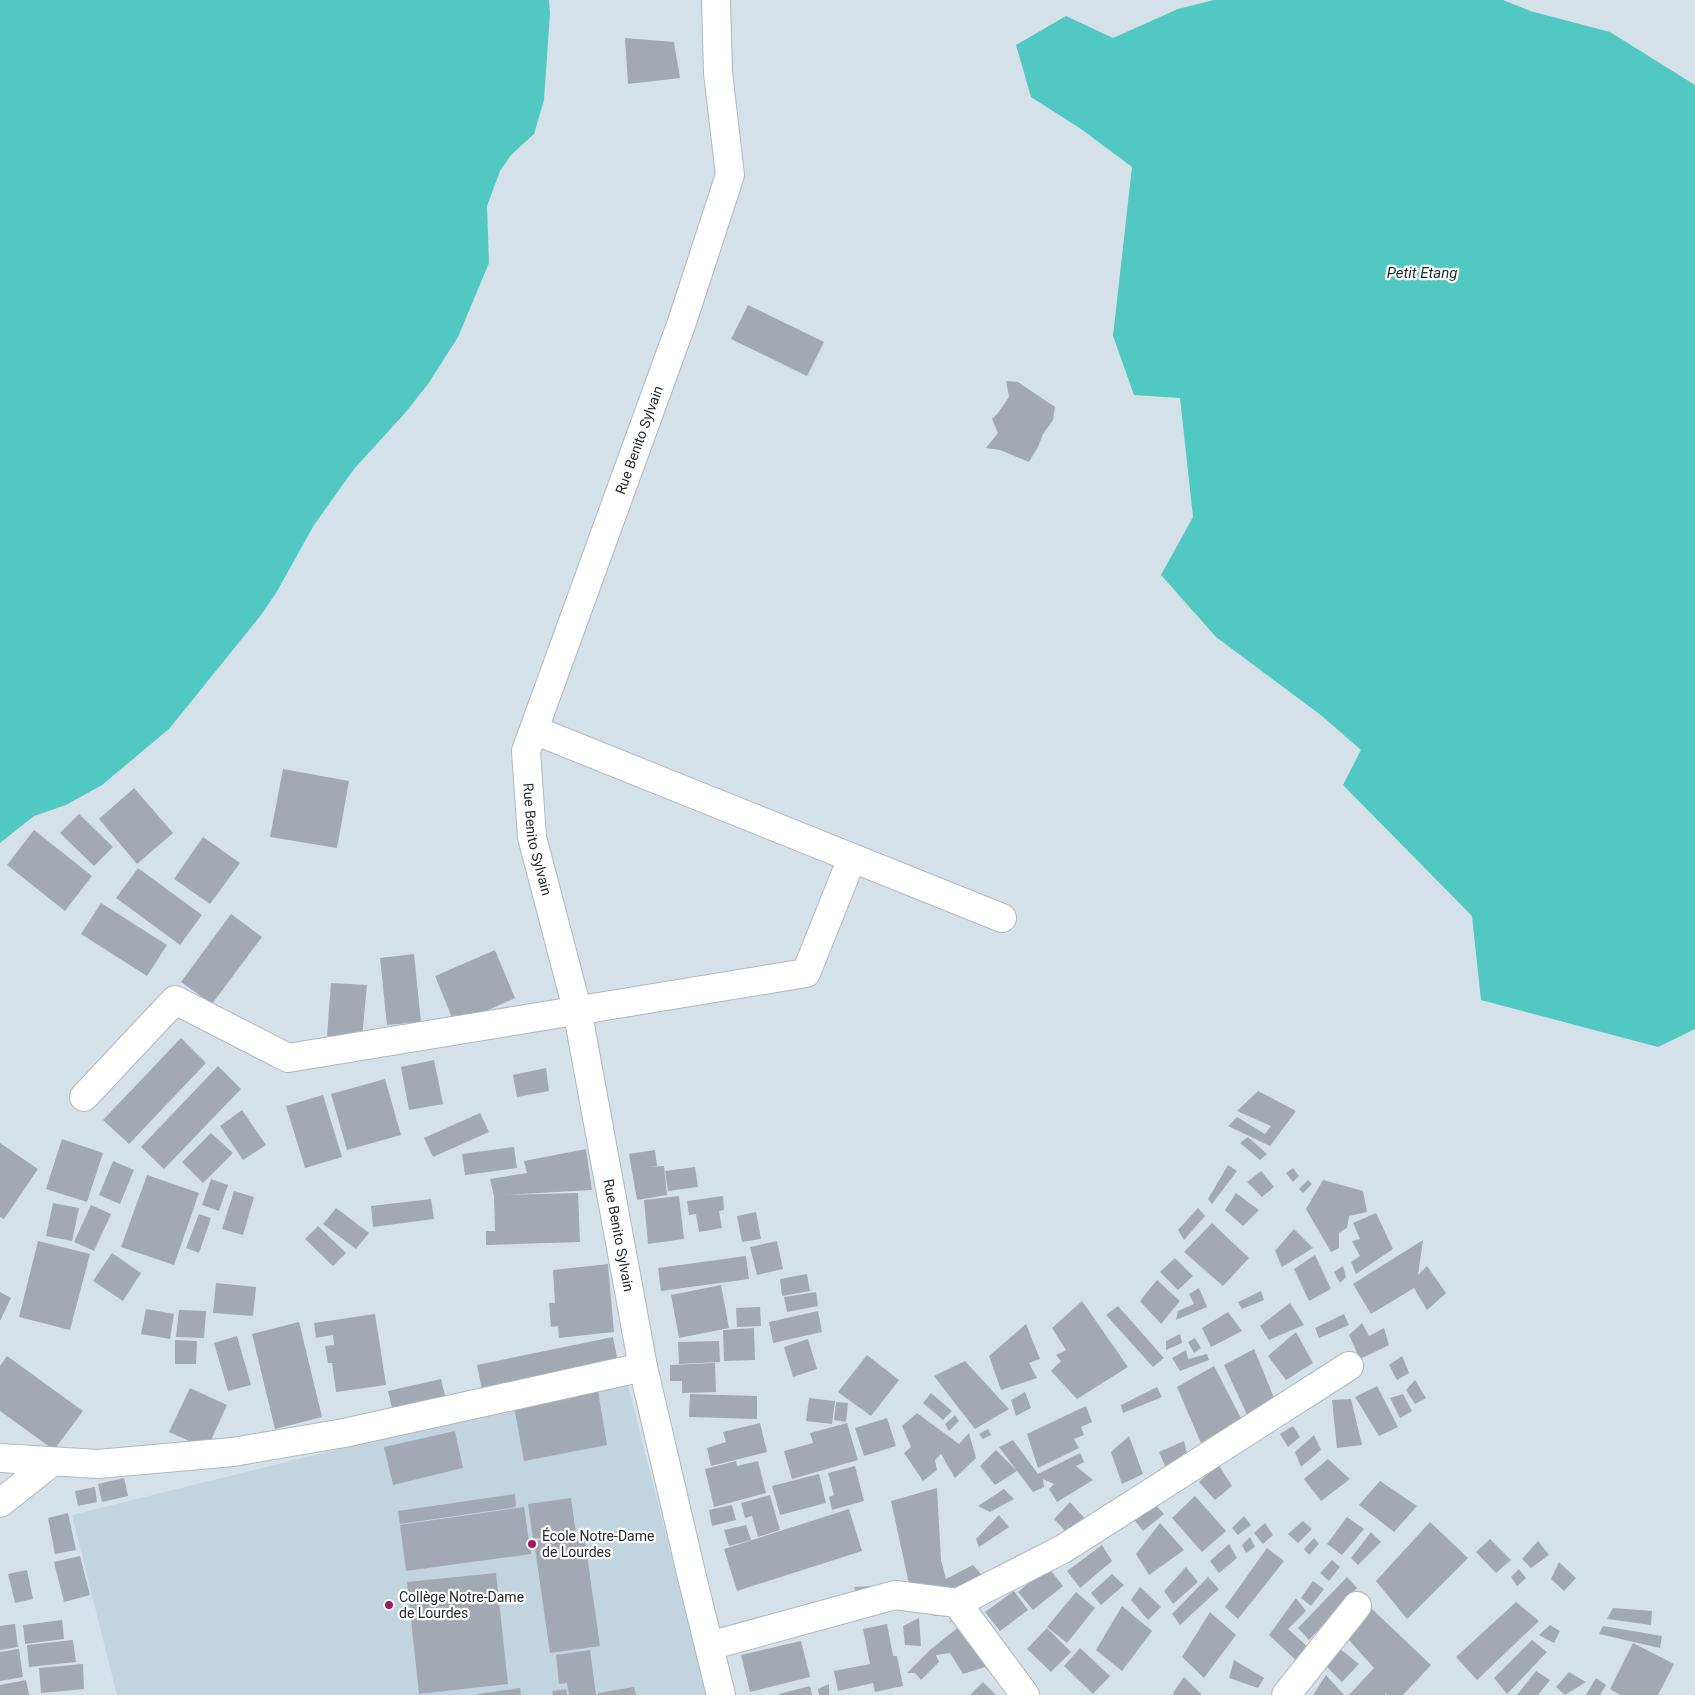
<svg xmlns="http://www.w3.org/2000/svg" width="1695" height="1695" font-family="Roboto,sans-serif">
	<rect width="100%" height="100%" fill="#d5e1e8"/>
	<path fill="#c2d4e0" d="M626 1378 707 1695H117L72 1515Z"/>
	<path fill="#51c8c1" d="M0 0H549L550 13 544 100 534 134 511 155 500 171 487 206 489 263 458 337 428 384 405 413 354 469 314 525 276 593 261 615 169 729 102 785 66 805 34 816 0 843Z
		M1214 0H1503L1530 11 1610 32 1695 85V1029L1658 1047 1481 1000 1472 916 1343 785 1361 750 1322 716 1216 637 1161 575 1193 517 1180 398 1134 395 1113 336 1132 167 1081 129 1031 97 1016 45 1066 16 1113 38 1178 9Z"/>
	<path fill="#a3a9b3" d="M625 38 674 42 680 78 628 84Z
		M748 305 824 342 807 376 731 339Z
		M1006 381 1018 382 1055 407 1053 420 1043 434 1038 447 1029 462 1000 450 986 448 998 433 992 419 998 413 1009 397Z
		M283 769 349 781 337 848 270 837Z
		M134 788 173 833 137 864 99 819Z
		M79 814 113 847 94 866 60 833Z
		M34 830 92 876 65 911 7 865Z
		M203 837 240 863 210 904 174 879Z
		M138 868 202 915 180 945 116 898Z
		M101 903 167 945 147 976 81 934Z
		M231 914 262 937 212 1004 181 982Z
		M495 950 515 998 455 1025 435 976Z
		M414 954 421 1022 387 1025 380 958Z
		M331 983 367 985 362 1038 327 1036Z
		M181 1038 206 1063 129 1144 103 1120Z
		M434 1060 443 1104 409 1110 401 1067Z
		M218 1066 241 1089 164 1169 141 1147Z
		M546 1068 549 1091 517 1097 513 1075Z
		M385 1079 401 1135 347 1150 331 1094Z
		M1258 1091 1296 1111 1270 1146 1228 1126 1237 1117 1265 1134 1271 1126 1237 1111Z
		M323 1095 342 1157 305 1168 286 1106Z
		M242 1110 266 1145 243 1160 220 1126Z
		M480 1113 489 1132 433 1157 424 1138Z
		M211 1133 233 1153 203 1183 182 1162Z
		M1248 1137 1267 1154 1260 1160 1240 1143Z
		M62 1139 103 1153 87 1202 46 1189Z
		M0 1143 38 1169 4 1219 0 1217Z
		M514 1147 517 1168 465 1175 462 1154Z
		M586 1149 592 1190 502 1195 578 1193 580 1242 486 1245V1231H495L494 1196 490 1179 527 1173 524 1161Z
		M655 1150 657 1166 648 1167 664 1166 667 1195 637 1200 629 1154Z
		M113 1161 134 1170 120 1204 99 1195Z
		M1228 1165 1237 1171 1212 1204 1208 1199Z
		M695 1167 698 1187 668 1191 665 1171Z
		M1293 1168 1299 1176 1293 1182 1286 1173Z
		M1261 1171 1274 1187 1262 1197 1247 1182Z
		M147 1175 199 1193 174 1265 121 1247Z
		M211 1179 228 1185 219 1211 202 1205Z
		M1308 1180 1312 1184 1303 1193 1299 1189Z
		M1323 1180 1363 1191 1367 1212 1349 1216 1347 1228 1339 1233V1248L1331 1252 1306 1209Z
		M234 1191 254 1197 243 1235 222 1229Z
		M1236 1193 1259 1210 1243 1226 1225 1210Z
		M679 1196 684 1239 648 1244 644 1200Z
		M723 1196 724 1210 719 1211 722 1228 699 1232 696 1214 689 1215 687 1201Z
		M431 1199 434 1219 373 1227 371 1206Z
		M53 1203 79 1208 72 1241 46 1236Z
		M91 1205 111 1214 94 1251 74 1242Z
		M336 1208 369 1233 356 1249 323 1224Z
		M1198 1208 1205 1216 1184 1240 1178 1230Z
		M756 1212 761 1239 742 1242 737 1216Z
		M1376 1213 1393 1249 1356 1274 1351 1262 1360 1256 1352 1241 1360 1239 1353 1223Z
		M199 1214 211 1218 199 1253 186 1248Z
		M1212 1223 1249 1258 1223 1286 1184 1252Z
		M318 1226 346 1253 333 1266 305 1239Z
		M1294 1229 1313 1248 1282 1267 1275 1251Z
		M1423 1240 1418 1275 1427 1266 1446 1293 1427 1310 1414 1288 1371 1314 1353 1284Z
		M38 1241 90 1254 70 1330 19 1317Z
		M777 1241 783 1269 757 1275 750 1247Z
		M112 1253 141 1273 123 1301 93 1281Z
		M1315 1255 1331 1289 1309 1301 1294 1269Z
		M746 1256 749 1279 661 1291 658 1268Z
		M1175 1258 1193 1276 1178 1290 1160 1272Z
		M608 1264 614 1332 559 1338 558 1326 551 1327 549 1303H555L553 1270Z
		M1343 1266 1346 1277 1340 1283 1334 1272Z
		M807 1274 810 1291 782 1296 780 1279Z
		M1157 1280 1180 1301 1161 1324 1140 1301Z
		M216 1283 256 1287 253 1316 213 1313Z
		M721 1285 729 1328 679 1338 671 1295Z
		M1199 1288 1207 1307 1176 1320 1178 1311 1194 1304 1189 1294Z
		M1261 1291 1264 1300 1242 1309 1238 1302Z
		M0 1292 11 1298 0 1321Z
		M816 1292 818 1306 787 1312 784 1297Z
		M1082 1301 1128 1367 1077 1399 1051 1371 1061 1361 1056 1355 1066 1350 1052 1328Z
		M1290 1303 1304 1325 1269 1340 1260 1326Z
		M1118 1306 1164 1358 1153 1367 1106 1315Z
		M760 1307 761 1326 737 1327 736 1308Z
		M146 1309 174 1314 170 1339 141 1334Z
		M179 1310 206 1311 204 1338 176 1337Z
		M818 1311 822 1332 773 1343 769 1322Z
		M1228 1312 1242 1331 1211 1347 1202 1328Z
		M375 1314 386 1385 336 1392 332 1363H328L325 1346 334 1345 333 1335 316 1338 314 1323Z
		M1344 1314 1349 1325 1319 1338 1315 1328Z
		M299 1322 322 1417 275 1429 252 1334Z
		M1362 1323 1369 1336 1384 1328 1389 1345 1360 1359 1349 1335Z
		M1026 1324 1040 1359 1029 1363 1037 1378 1001 1390 989 1356Z
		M754 1328 755 1360 724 1361 723 1330Z
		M1296 1332 1313 1363 1286 1380 1268 1356Z
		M1180 1334 1182 1343 1166 1350V1341Z
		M237 1336 251 1385 228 1391 214 1343Z
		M613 1337 618 1362 482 1390 477 1365Z
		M1195 1338 1201 1348 1194 1353 1188 1342Z
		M808 1339 817 1369 793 1377 784 1347Z
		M175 1340 197 1341 196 1364H175Z
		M719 1341 720 1362 679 1364 678 1342Z
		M1254 1349 1277 1405 1249 1419 1224 1365Z
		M1186 1350 1188 1359 1207 1354 1209 1360 1180 1371 1172 1358Z
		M867 1355 899 1380 871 1416 838 1392Z
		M7 1356 83 1411 54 1450 0 1411V1366Z
		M1402 1356 1409 1373 1397 1380 1389 1365Z
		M965 1361 1009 1409 975 1429 934 1376Z
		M715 1363 716 1392 682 1393V1381H670V1365Z
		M1214 1366 1243 1422 1201 1443 1177 1387Z
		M441 1379 446 1400 393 1412 388 1391Z
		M1415 1380 1426 1398 1415 1404 1406 1390Z
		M1377 1386 1398 1427 1379 1436 1355 1397Z
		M1157 1387 1162 1397 1123 1413 1121 1405Z
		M190 1388 227 1405 207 1449 169 1432Z
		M598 1391 607 1445 524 1461 514 1407Z
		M1025 1392 1031 1408 1016 1416 1011 1400Z
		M931 1393 952 1411 943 1420 923 1403Z
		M690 1394 757 1396V1419L689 1417Z
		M1403 1394 1412 1411 1400 1418 1390 1398Z
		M809 1398 835 1401 832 1424 806 1421Z
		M1351 1399 1362 1445 1337 1448 1332 1400Z
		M836 1402 848 1403 846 1422 834 1420Z
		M1086 1406 1092 1422 1081 1427 1084 1435 1074 1439 1079 1448 1038 1468 1027 1434Z
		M917 1413 959 1444 969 1433 976 1458 955 1478 941 1454 935 1460 937 1470 923 1481 904 1453 911 1447 902 1426Z
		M955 1415 959 1421 949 1431 945 1424Z
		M887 1418 896 1446 864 1456 855 1428Z
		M760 1423 767 1452 711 1466 707 1448 726 1442 723 1432Z
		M847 1423 858 1460 792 1479 784 1451 813 1443 810 1433Z
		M1293 1426 1300 1437 1288 1447 1280 1434Z
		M988 1429 991 1435 983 1439 979 1434Z
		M455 1431 463 1468 393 1485 384 1447Z
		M1314 1435 1321 1450 1301 1467 1295 1452Z
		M1129 1436 1143 1474 1122 1484 1111 1452Z
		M1013 1440 1038 1474 1080 1453 1084 1462 1076 1466 1093 1480 1057 1502 1049 1489 1054 1484 1043 1479 1044 1487 1033 1492 999 1447Z
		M1184 1441 1188 1457 1166 1468 1159 1452Z
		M996 1450 1017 1471 995 1485 980 1466Z
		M1328 1459 1350 1479 1321 1501 1304 1479Z
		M736 1461 737 1466 758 1461 766 1493 714 1507 705 1469Z
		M1218 1464 1232 1486 1215 1500 1199 1482Z
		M855 1466 864 1501 832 1510 829 1497 834 1495 828 1473Z
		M819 1474 826 1503 780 1515 772 1486Z
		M124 1478 128 1496 102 1502 98 1484Z
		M1380 1481 1417 1506 1394 1532 1359 1505Z
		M95 1487 97 1502 78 1506 75 1491Z
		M937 1488 941 1560 946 1579 973 1565 990 1584 988 1574 1018 1555 1023 1572 969 1605 1013 1695 985 1667 963 1674 950 1653 936 1655 939 1662 921 1680 915 1673H907L931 1649 960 1626 957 1619 949 1623 951 1620 947 1615 935 1616 917 1606 861 1609 854 1587 909 1584 891 1501Z
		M1004 1489 1014 1499 990 1512 978 1506Z
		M515 1494 516 1507 400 1524 398 1511Z
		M770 1495 780 1530 758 1537 752 1516 745 1518 741 1503Z
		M1195 1496 1226 1531 1202 1552 1172 1518Z
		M571 1498 576 1534 533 1539 528 1504Z
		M1151 1500 1164 1514 1143 1531 1133 1518Z
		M1070 1502 1089 1523 1070 1536 1054 1519Z
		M732 1505 736 1520 712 1526 709 1510Z
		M524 1507 531 1554 406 1571 400 1525Z
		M849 1509 862 1551 737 1591 724 1549Z
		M68 1513 76 1550 55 1554 48 1518Z
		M999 1515 1009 1527 979 1547 976 1539Z
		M1244 1516 1251 1525 1238 1535 1232 1528Z
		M1347 1517 1364 1529 1342 1555 1327 1544Z
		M1303 1521 1312 1529 1298 1543 1288 1534Z
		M1430 1522 1468 1558 1407 1619 1376 1581Z
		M1160 1523 1184 1550 1149 1575 1136 1554Z
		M1265 1523 1273 1535 1263 1544 1254 1533Z
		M746 1525 751 1540 729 1546 724 1530Z
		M1371 1532 1381 1542 1358 1565 1351 1558Z
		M584 1534 600 1646 550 1653 534 1541Z
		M1250 1537 1255 1547 1246 1553 1242 1545Z
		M1314 1538 1319 1544 1309 1555 1304 1549Z
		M1490 1539 1511 1560 1496 1573 1476 1552Z
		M1538 1541 1549 1555 1531 1568 1522 1559Z
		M1229 1544 1237 1558 1219 1573 1210 1561Z
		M1102 1545 1112 1561 1080 1588 1067 1571Z
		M1267 1548 1284 1561 1238 1619 1225 1607Z
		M80 1556 90 1595 64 1602 54 1562Z
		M1332 1560 1340 1567 1329 1581 1320 1573Z
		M1559 1562 1576 1578 1564 1591 1551 1579Z
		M1048 1567 1063 1586 1033 1610 1018 1592Z
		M1186 1567 1198 1582 1173 1604 1164 1591Z
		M1519 1569 1526 1578 1517 1586 1511 1577Z
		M27 1570 33 1599 15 1603 8 1574Z
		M496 1573 508 1684 419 1694 407 1582Z
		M1112 1574 1124 1585 1101 1605 1091 1593Z
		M1208 1577 1219 1589 1180 1625 1172 1614Z
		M1347 1577 1357 1588 1309 1640 1298 1628Z
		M1313 1581 1324 1589 1311 1606 1301 1598Z
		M1140 1587 1161 1607 1148 1620 1131 1600Z
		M1014 1591 1028 1610 1000 1631 985 1612Z
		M1076 1592 1095 1608 1067 1643 1047 1627Z
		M1296 1598 1306 1611 1288 1629 1310 1649 1298 1662 1269 1635Z
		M1516 1602 1539 1621 1477 1680 1456 1657Z
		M1122 1606 1152 1631 1122 1671 1096 1650Z
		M1613 1608 1652 1611 1651 1625 1607 1619Z
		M1372 1609 1431 1665 1403 1695H1387L1386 1693 1385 1695H1349L1374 1668 1349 1640Z
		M1210 1612 1236 1635 1204 1678 1182 1657Z
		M919 1618 921 1646 905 1645 903 1626Z
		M62 1620 64 1639 25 1644 23 1625Z
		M15 1624 18 1647 0 1650V1626Z
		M887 1624 893 1656H897L903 1686 875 1692 873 1683 838 1691 834 1671 870 1664 863 1629Z
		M1550 1625 1560 1631 1554 1643 1539 1635Z
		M1603 1626 1662 1636 1660 1648 1599 1634Z
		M1047 1628 1071 1652 1051 1672 1027 1649Z
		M73 1640 76 1662 29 1667 27 1645Z
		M1532 1640 1547 1652 1507 1694 1494 1678Z
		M801 1641 810 1677 750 1692 741 1655Z
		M1633 1643 1674 1664 1658 1695H1620L1610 1689Z
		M1080 1648 1110 1676 1093 1694 1064 1666Z
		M1339 1648 1359 1664 1342 1682 1327 1667Z
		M19 1649 23 1677 0 1681V1652Z
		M590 1650 596 1695H569L567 1683 559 1684 556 1655Z
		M1234 1660 1264 1678 1258 1688 1229 1678Z
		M83 1664 84 1689 41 1693 39 1668Z
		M1536 1671 1550 1680 1538 1695H1517Z
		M1569 1672 1586 1682 1565 1695 1556 1687Z
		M1326 1675 1344 1695H1313Z
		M1184 1677 1202 1695H1174L1173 1693Z
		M1596 1678 1606 1685 1600 1695H1586Z
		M26 1680 29 1695H0V1685Z
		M983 1682 996 1695H970Z
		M829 1684V1695H819L818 1689Z
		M810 1686 812 1695H779V1694Z
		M634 1687 636 1695H598V1693Z
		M520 1688 521 1695H478L477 1694Z
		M566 1689 567 1695H553L552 1691Z"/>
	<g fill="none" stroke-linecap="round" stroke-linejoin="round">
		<g stroke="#adb8bf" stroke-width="30">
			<path id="minor" d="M534 730 1002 918
				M84 1097 175 1000 288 1058 806 973 852 858
				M0 1458 98 1464 233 1452 344 1433 643 1367
				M0 1503 52 1462
				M957 1603 1063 1549 1349 1366
				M709 1646 895 1595 957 1603 1025 1695
				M1286 1695 1357 1606"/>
		</g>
		<g stroke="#adb8bf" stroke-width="30">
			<g id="secondary">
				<path id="s1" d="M716 0 718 73 730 175 682 322 526 751 532 837 577 1009 643 1367 692 1577 721 1695"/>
			</g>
		</g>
		<use href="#minor" stroke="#fff" stroke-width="28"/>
		<use href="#secondary" stroke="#fff" stroke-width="28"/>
	</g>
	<g fill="#9e1867" stroke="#fff" stroke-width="2">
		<circle cx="532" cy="1544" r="5"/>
		<circle cx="389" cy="1605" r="5"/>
	</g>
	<g text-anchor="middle" stroke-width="4.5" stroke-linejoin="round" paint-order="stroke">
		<g font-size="14" fill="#25292c" stroke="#fff">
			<text transform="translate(639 440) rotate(-70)" y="5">Rue Benito Sylvain</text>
			<text dy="5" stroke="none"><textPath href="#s1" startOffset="876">Rue Benito Sylvain</textPath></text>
			<text dy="5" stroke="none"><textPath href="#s1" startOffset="1281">Rue Benito Sylvain</textPath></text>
		</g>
		<g font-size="14" fill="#25292c" stroke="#fff" text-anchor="start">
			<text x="542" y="1541">École Notre-Dame<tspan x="542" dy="16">de Lourdes</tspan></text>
			<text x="399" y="1602">Collège Notre-Dame<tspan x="399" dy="16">de Lourdes</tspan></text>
		</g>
		<g font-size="15" font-style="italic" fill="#192e2c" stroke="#fff">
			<text x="1422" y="278">Petit Etang</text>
		</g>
	</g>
</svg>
